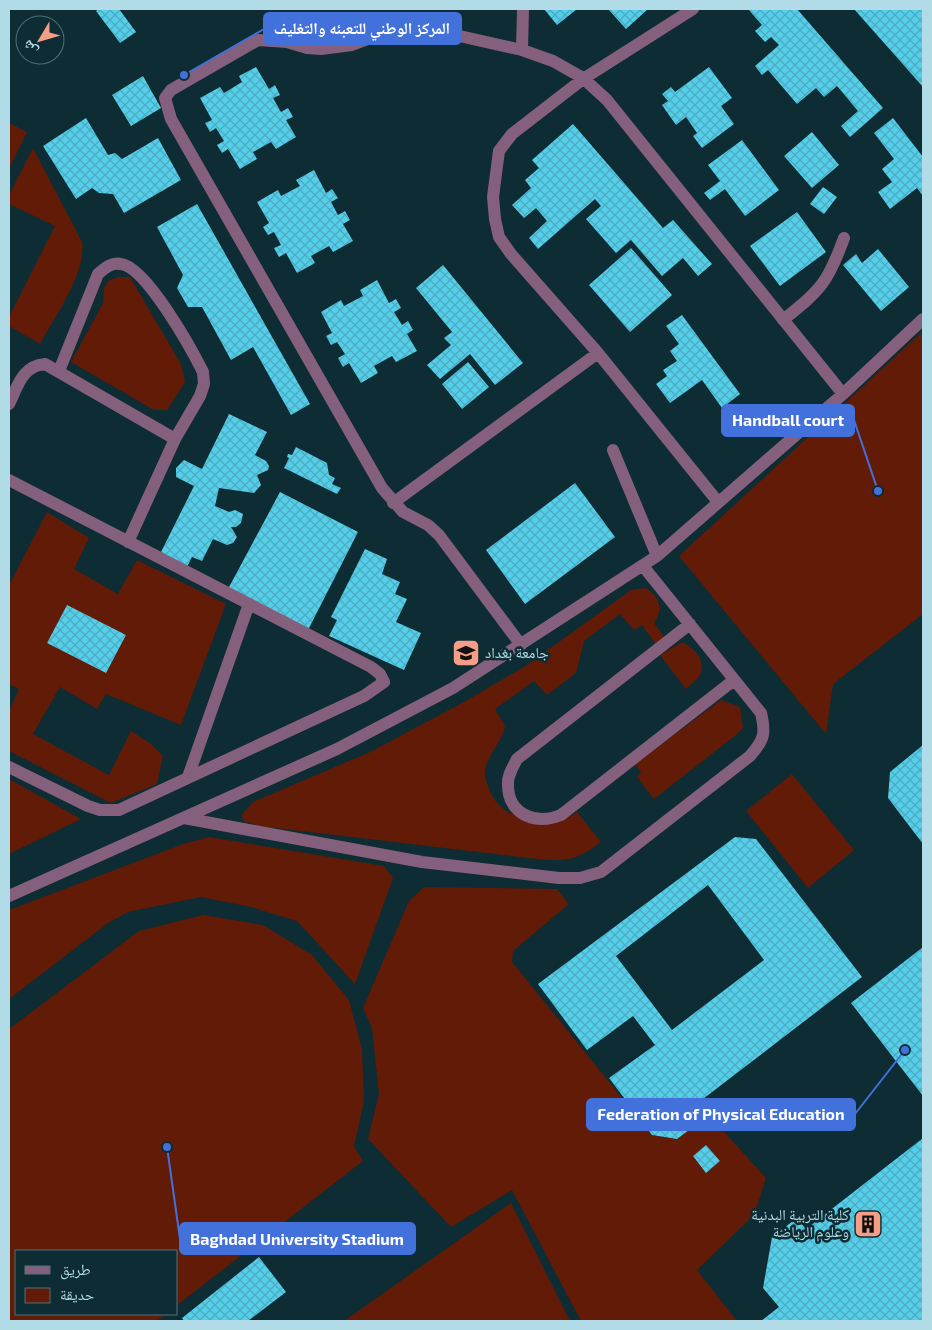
<svg xmlns="http://www.w3.org/2000/svg" width="932" height="1330" font-family="'Exo 2','Noto Naskh Arabic',sans-serif">
	<defs>
		<pattern id="building-cross-hatch" width="8" height="8" patternUnits="userSpaceOnUse" patternTransform="scale(1.25)"><rect width="8" height="8" fill="#54cee9"/><path d="M0 0l8 8M0 8l8-8" fill="none" stroke="#4cabc0"/></pattern>
	</defs>
	<rect width="100%" height="100%" fill="#0e2c33"/>
	<path fill="#611b07" d="M9 123 27 132 9 169Z
		M33 148 82 242C87 272 54 318 40 344L9 326V317L55 226 9 204V195Z
		M118 277H130L181 364 185 382 167 410H154L71 362 103 303 104 288 108 281Z
		M923 331V614L833 684 826 734 679 556Z
		M47 512 89 538 74 569 118 594 137 560 226 604 181 725 106 694 97 709 60 687 33 734 109 775 131 731 151 744 163 756 157 784 111 803 9 751V711L19 689 9 684V585Z
		M646 588C660 598 664 608 654 623L666 639 657 646 642 625 634 630 620 614 584 641 576 673 547 695 534 681 495 709 505 726C502 743 487 754 485 771 484 776 487 782 488 786 498 816 521 819 548 818 559 818 568 819 577 812L601 842C573 864 561 861 528 858L259 826 243 821 242 814 253 802 370 752 464 702 527 665 631 590Z
		M682 642C695 648 709 663 698 678 695 682 689 685 686 689L660 655Z
		M721 700 740 707 743 728 736 735 654 799 637 777 641 772 635 764Z
		M792 774 854 850 808 888 746 811Z
		M9 779 81 819 9 854Z
		M209 837 384 866 393 878 355 984 297 921 251 907 201 897 128 912 108 923 9 999V910L183 844Z
		M424 887 557 889 569 904 513 951 512 962 652 1135 677 1139 709 1115 766 1178 754 1215 697 1270 737 1321H581L512 1190 451 1227 368 1139 379 1094 372 1028 363 1008 409 901Z
		M203 915 263 925 312 955 349 1000 362 1049 364 1101 354 1146 363 1161 176 1306V1251H16V1314H166L157 1321H9V1029L139 931Z
		M511 1203 570 1321H344Z"/>
	<path fill="url(#building-cross-hatch)" fill-rule="evenodd" d="M99 9H119L136 32 120 43 96 11Z
		M544 9H577L557 25Z
		M608 9H648L626 29Z
		M748 9H797L883 108 850 137 841 126 858 111 837 86 824 97 816 88 797 104 768 70 762 75 755 66 779 45 771 37 765 42 755 31 762 25Z
		M854 9H923V87Z
		M256 67 269 89 275 85 280 95 273 98 281 112 288 108 293 117 286 120 296 137 276 149 271 142 253 152 257 159 240 169 228 149 222 153 217 145 224 141 216 128 210 132 205 123 212 120 200 98 220 87 224 93 242 82 239 76Z
		M709 67 732 98 721 106 734 124 702 148 693 136 697 133 686 117 676 125 662 105 668 101 662 94 671 87 675 92Z
		M143 76 161 108 131 126 112 95Z
		M86 118 108 155 115 153 122 159 158 138 181 180 124 213 113 194 99 193 92 188 76 199 43 146Z
		M893 118 923 157V196L917 188 890 209 878 192 892 182 882 169 894 159 874 133Z
		M573 124 663 228 673 220 712 264 698 276 683 258 662 276 631 240 616 253 586 219 601 206 595 199 538 249 529 238 547 221 536 208 524 218 512 205 531 188 525 180 539 168 532 160Z
		M812 132 839 165 812 188 784 156Z
		M742 140 779 190 745 216 725 189 710 200 704 193 720 181 708 165Z
		M314 170 326 193 332 189 338 198 331 202 338 215 345 211 350 220 343 224 353 241 333 252 329 246 311 256 315 263 297 273 286 253 279 257 274 248 281 245 274 232 268 235 263 227 269 223 257 202 278 190 281 196 300 186 296 180Z
		M823 187 837 197 824 214 810 204Z
		M197 204 310 404 291 415 253 347 231 360 202 307H188L177 288 183 275 157 227Z
		M797 212 826 252 780 286 750 246Z
		M631 248 672 295 630 332 589 285Z
		M878 249 909 287 881 311 843 265 856 254 862 263Z
		M443 265 523 363 495 385 470 354 440 379 427 365 451 345 444 338 452 332 416 288Z
		M377 280 389 303 396 299 401 308 394 312 402 325 408 321 413 330 407 334 417 351 396 362 392 356 374 366 378 373 361 383 349 363 343 367 338 358 345 354 337 342 331 345 326 336 332 333 321 312 341 300 344 306 363 296 360 290Z
		M682 315 740 394 722 408 702 380 670 403 656 384 667 376 663 370 677 361 670 351 679 344 666 326Z
		M468 362 489 387 462 409 442 384Z
		M229 414 267 432 255 455 266 461 269 466 268 470 257 475 261 485 254 493 219 488 215 506 229 512 235 510 243 514 241 523 236 527H231L237 537 233 543 227 545 213 539 202 561 192 557 186 569 159 556 194 486 176 477V468L184 460 202 469Z
		M296 447 327 463 329 475 335 478 332 484 341 488 337 494 284 468 289 458 287 457 288 454 292 455Z
		M575 483 615 537 525 604 486 550Z
		M280 492 358 532 308 630 228 589Z
		M365 549 387 559 382 574 400 582 395 594 407 599 396 622 421 633 404 670 329 636 337 620 331 617Z
		M67 605 126 635 106 673 47 643Z
		M923 745V844L888 798 890 772Z
		M735 837 756 839 862 977 699 1102 709 1115 677 1139 652 1135 609 1078 655 1045 633 1016 587 1050 538 984ZM708 885 764 960 672 1030 616 956Z
		M923 947V1096L851 1003Z
		M923 1138V1321H761L779 1307 763 1288 772 1237 797 1218 806 1229Z
		M706 1145 720 1161 706 1173 693 1156Z
		M259 1257 286 1292 248 1321H184L182 1318Z"/>
	<g fill="none" stroke-linecap="round" stroke-linejoin="round">
		<path stroke="#85607c" stroke-width="12" d="M693 9 583 79 512 134 499 151 493 197 495 219 499 237 511 254 598 353 718 502
			M522 50 523 9
			M783 320C820 290 827 285 844 238
			M59 371 98 274C105 268 111 262 121 264 146 267 191 348 203 372L204 384 200 396 175 439 128 542
			M9 404C18 386 22 366 45 364L175 439
			M613 450 657 556
			M9 480 371 667 380 674 384 682 364 696 119 810H100L88 806 9 767
			M393 503 598 353
			M690 624 517 759C513 767 507 776 508 785 508 815 536 825 561 815L734 680
			M521 645 439 535 428 525 403 512 382 488 171 119 165 98 171 90 258 40 287 42 307 48 321 49 352 45 397 28 415 26 522 50 553 61 583 78 607 100 843 394
			M188 777 249 604
			M184 818 422 862 559 878H580L601 872 750 756C764 740 766 734 761 713L643 566
			M9 896 337 749 453 688 657 556 843 394 923 319"/>
	</g>
	<defs>
		<g id="university-square" transform="scale(1.4375)"><rect x="-9" y="-9" width="18" height="18" rx="4" fill="#f49e88" stroke="#0e2c33"/><path d="M0-5L7-2L0 1L-7-2ZM-4 1L0 2.5L4 1V4Q0 6-4 4Z" fill="#111"/></g>
		<g id="building-square" transform="scale(1.4375)"><rect x="-9" y="-9" width="18" height="18" rx="4" fill="#f49e88" stroke="#0e2c33"/><path d="M-4-6H4V6H1V3H-1V6H-4ZM-2.5-4.3h1.7v1.8h-1.7ZM.8-4.3h1.7v1.8H.8ZM-2.5-1h1.7V.8h-1.7ZM.8-1h1.7V.8H.8Z" fill="#111"/></g>
	</defs>
	<g fill-rule="evenodd">
		<use href="#university-square" x="466" y="653"/>
		<use href="#building-square" x="868" y="1224"/>
	</g>
	<g text-anchor="middle" stroke-width="5" stroke-linejoin="round" paint-order="stroke">
		<g font-size="15" fill="#b1dbe6" stroke="#0e2c33" text-anchor="start">
			<text x="485" y="658">جامعة بغداد</text>
			<text x="849" y="1220" text-anchor="end">كلية التربية البدنية<tspan x="849" dy="17">وعلوم الرياضة</tspan></text>
		</g>
	</g>
	<path fill="none" stroke="#4271dc" stroke-width="2" d="M184 75L264 29M878 491L854 420M905 1050L855 1114M167 1147L180 1239"/>
	<g fill="#4271dc" stroke="#0e2c33" stroke-width="2">
		<circle cx="184" cy="75" r="5"/>
		<circle cx="878" cy="491" r="5"/>
		<circle cx="905" cy="1050" r="5"/>
		<circle cx="167" cy="1147" r="5"/>
	</g>
	<g fill="#4271dc" stroke="#4271dc" stroke-width="2">
		<rect x="264" y="13" width="197" height="31" rx="5"/>
		<rect x="722" y="405" width="132" height="31" rx="5"/>
		<rect x="587" y="1099" width="268" height="31" rx="5"/>
		<rect x="180" y="1223" width="235" height="31" rx="5"/>
	</g>
	<g font-size="16" text-anchor="middle" font-weight="bold" fill="#fff">
		<text x="362" y="34">المركز الوطني للتعبئه والتغليف</text>
		<text x="788" y="426">Handball court</text>
		<text x="721" y="1120">Federation of Physical Education</text>
		<text x="297" y="1245">Baghdad University Stadium</text>
	</g>
	<rect width="932" height="1330" fill="none" stroke="#b1dbe6" stroke-width="20"/>
	<rect x="15" y="1250" width="162" height="65" fill="#0e2c33" stroke="#4f727b"/>
	<rect x="25" y="1266" width="25" height="8" fill="#85607c" stroke="#4f727b"/>
	<text x="60" y="1275" font-size="15" fill="#b1dbe6">طريق</text>
	<rect x="25" y="1288" width="25" height="15" fill="#611b07" stroke="#4f727b"/>
	<text x="60" y="1300" font-size="15" fill="#b1dbe6">حديقة</text>
	<g transform="translate(40 40) rotate(232)"><circle r="24" fill="#0e2c33" stroke="#4f727b"/>
	<path d="M0-4L9 19L0 12L-9 19Z" fill="#f49e88"/>
	<text y="-8" font-size="14" font-weight="bold" text-anchor="middle" fill="#b1dbe6">ش</text>
	</g>
</svg>
